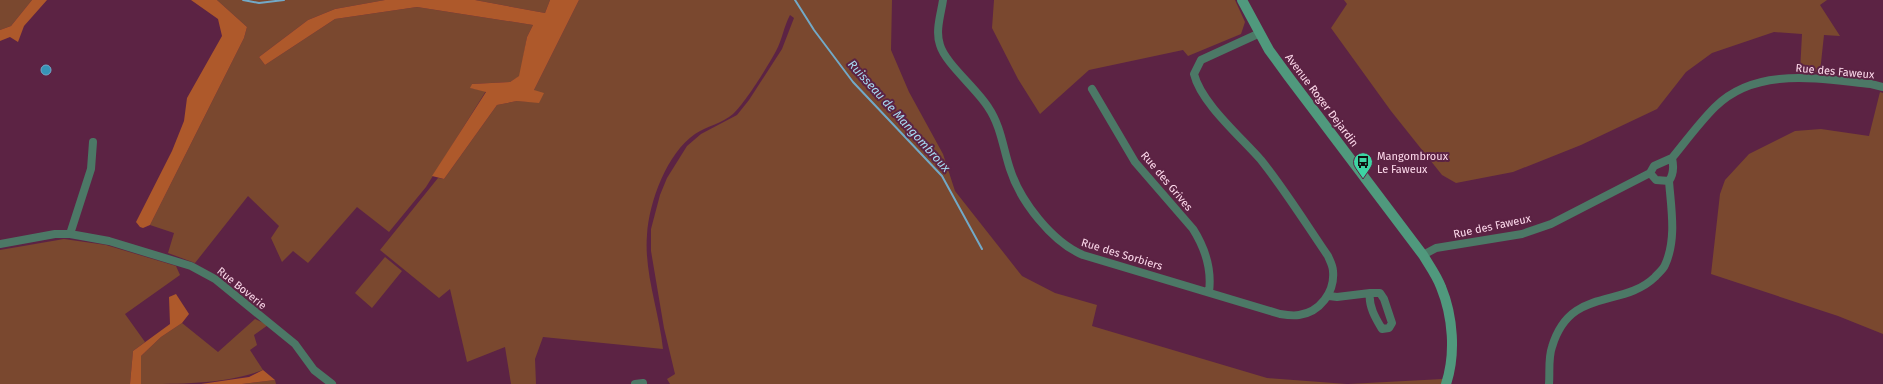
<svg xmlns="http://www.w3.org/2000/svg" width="1883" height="384" font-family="'Fira Sans',sans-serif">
	<rect width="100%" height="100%" fill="#5c2344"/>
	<path fill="#7a482f" d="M0 0H32L11 26 0 30Z
		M217 0H385L335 9 308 20 259 57 265 65 335 19 417 7 533 25 527 37 520 76 510 82 472 84 471 88 486 91 426 187 389 232 357 207 308 263 293 251 282 262 271 238 279 226 248 196 195 263 168 253 174 233 150 225 244 38 247 27Z
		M475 0H550L545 13Z
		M579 0H892L891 50 909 92 943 154 955 191 1022 276 1055 293 1097 305 1092 326 1267 378 1347 384H670L667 379 675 374 664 328 651 251V229L660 195 667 178 687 146 701 134 737 115 749 100 782 49 794 18 790 15C784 26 782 40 776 51 768 66 745 103 733 114 723 123 707 126 695 134 667 153 649 202 647 235 644 273 659 311 663 349L543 337 535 359 536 384H511L505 347 467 362 450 289 439 298 380 250 438 178 444 179 497 105 517 101 539 102 534 90Z
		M994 0H1235L1245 22 1241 34 1188 56 1183 50 1089 70 1040 114 1018 79 992 28Z
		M1344 0H1827L1820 5 1840 36 1824 35 1820 72H1800L1802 34 1774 32 1712 53 1686 72 1657 109 1581 145 1513 172 1456 183 1442 175 1391 111 1331 28 1347 4Z
		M1880 92 1883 93V334L1838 316 1711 274 1720 194 1725 180 1749 154 1795 131 1821 129 1869 136Z
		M64 239 106 245 176 266 180 275 125 314 145 342 133 351 130 384H0V250Z
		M385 257 402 271 372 308 355 293Z
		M255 319 268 325 254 335 257 345 250 350 263 370C226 384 181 384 141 384V356L161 337 182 323 218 352Z
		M1443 379 1441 384H1348Z
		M275 380 276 384H242Z"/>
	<path fill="#ae592b" d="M32 0H47L24 26 18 42 10 37 0 41V30L11 26Z
		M191 0H217L247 27 244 38 150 225 143 228 140 227 136 222 172 151 184 121 187 98 222 36 218 19Z
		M385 0H475L545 13 550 0H579L534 90 544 93 539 103 517 101 497 105 444 179 432 176 486 92 470 88 472 84 510 82 519 76 527 37 533 25 417 7 335 19 265 65 259 57 308 20 335 9Z
		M176 294 189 314 182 323 161 337 141 356V384H130L133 351 170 324 169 297Z
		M263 370 275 380 242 384H201L249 377Z"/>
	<path fill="#3694b7" stroke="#72a9c7" d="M41 70a5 5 0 1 1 10 0a5 5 0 1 1-10 0Z"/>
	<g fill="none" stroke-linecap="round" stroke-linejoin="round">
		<path stroke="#72a9c7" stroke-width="2" d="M243 0 259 3 284 0
			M795 0 814 30 853 82 942 176 982 249"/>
		<path stroke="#4c7866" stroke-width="8" d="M943 0C941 14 935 31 940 45 945 63 977 89 988 107 1001 126 1003 148 1010 169 1020 201 1052 242 1083 255L1280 314C1286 315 1293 316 1299 315 1320 312 1335 292 1333 271 1333 266 1330 261 1328 256 1306 224 1285 190 1261 160 1241 137 1201 103 1194 74L1201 60 1260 33
			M1092 89 1135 162 1193 229C1205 248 1212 269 1209 292
			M1672 158C1686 141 1699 123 1715 107 1756 66 1819 79 1871 84L1883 87
			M1672 158C1674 167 1674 174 1669 181L1656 180 1650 173 1654 166Z
			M70 234 91 169 93 142
			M0 244 55 234H70L109 241 191 266 215 279 295 344 314 370 332 384
			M1423 255 1436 248 1522 234 1551 224 1650 173
			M1329 296 1337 297 1370 293C1368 306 1376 319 1382 329L1389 328 1392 323 1384 299 1380 293H1370
			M635 384 643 383
			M1549 384C1550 372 1548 358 1552 347 1570 286 1622 309 1655 277 1658 273 1663 270 1665 265 1677 239 1671 208 1669 181"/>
		<path stroke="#50997d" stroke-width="10" d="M1242 0 1269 50 1288 76 1423 255C1429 265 1437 276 1441 287 1453 316 1456 354 1446 384"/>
	</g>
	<defs>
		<g id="bus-pin" transform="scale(1)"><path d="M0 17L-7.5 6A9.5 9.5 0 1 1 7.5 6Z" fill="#3dd4a3" stroke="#5c2344"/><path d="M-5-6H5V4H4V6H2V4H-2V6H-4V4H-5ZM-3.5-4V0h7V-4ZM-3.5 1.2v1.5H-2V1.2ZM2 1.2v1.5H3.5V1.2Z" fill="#111"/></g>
	</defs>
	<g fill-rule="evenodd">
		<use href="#bus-pin" x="1363" y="162"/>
	</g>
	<g text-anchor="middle" stroke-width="4" stroke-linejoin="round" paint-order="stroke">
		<g font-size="11" fill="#fdd9eb" stroke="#5c2344">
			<text transform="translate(1835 71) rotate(5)" y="4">Rue des Faweux</text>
			<text transform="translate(1322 100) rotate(53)" y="4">Avenue Roger Dejardin</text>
			<text transform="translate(1167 181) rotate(50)" y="4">Rue des Grives</text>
			<text transform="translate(1492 226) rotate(-12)" y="4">Rue des Faweux</text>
			<text transform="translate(1122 254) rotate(17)" y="4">Rue des Sorbiers</text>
			<text transform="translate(242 288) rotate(39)" y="4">Rue Boverie</text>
		</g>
		<g font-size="11" fill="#fdd9eb" stroke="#5c2344" text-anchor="start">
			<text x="1377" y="160">Mangombroux<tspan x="1377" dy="13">Le Faweux</tspan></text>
		</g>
		<g font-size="12" font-style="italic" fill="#a6daf1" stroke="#5c2344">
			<text transform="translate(899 116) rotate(48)" y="4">Ruisseau de Mangombroux</text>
		</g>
	</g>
</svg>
